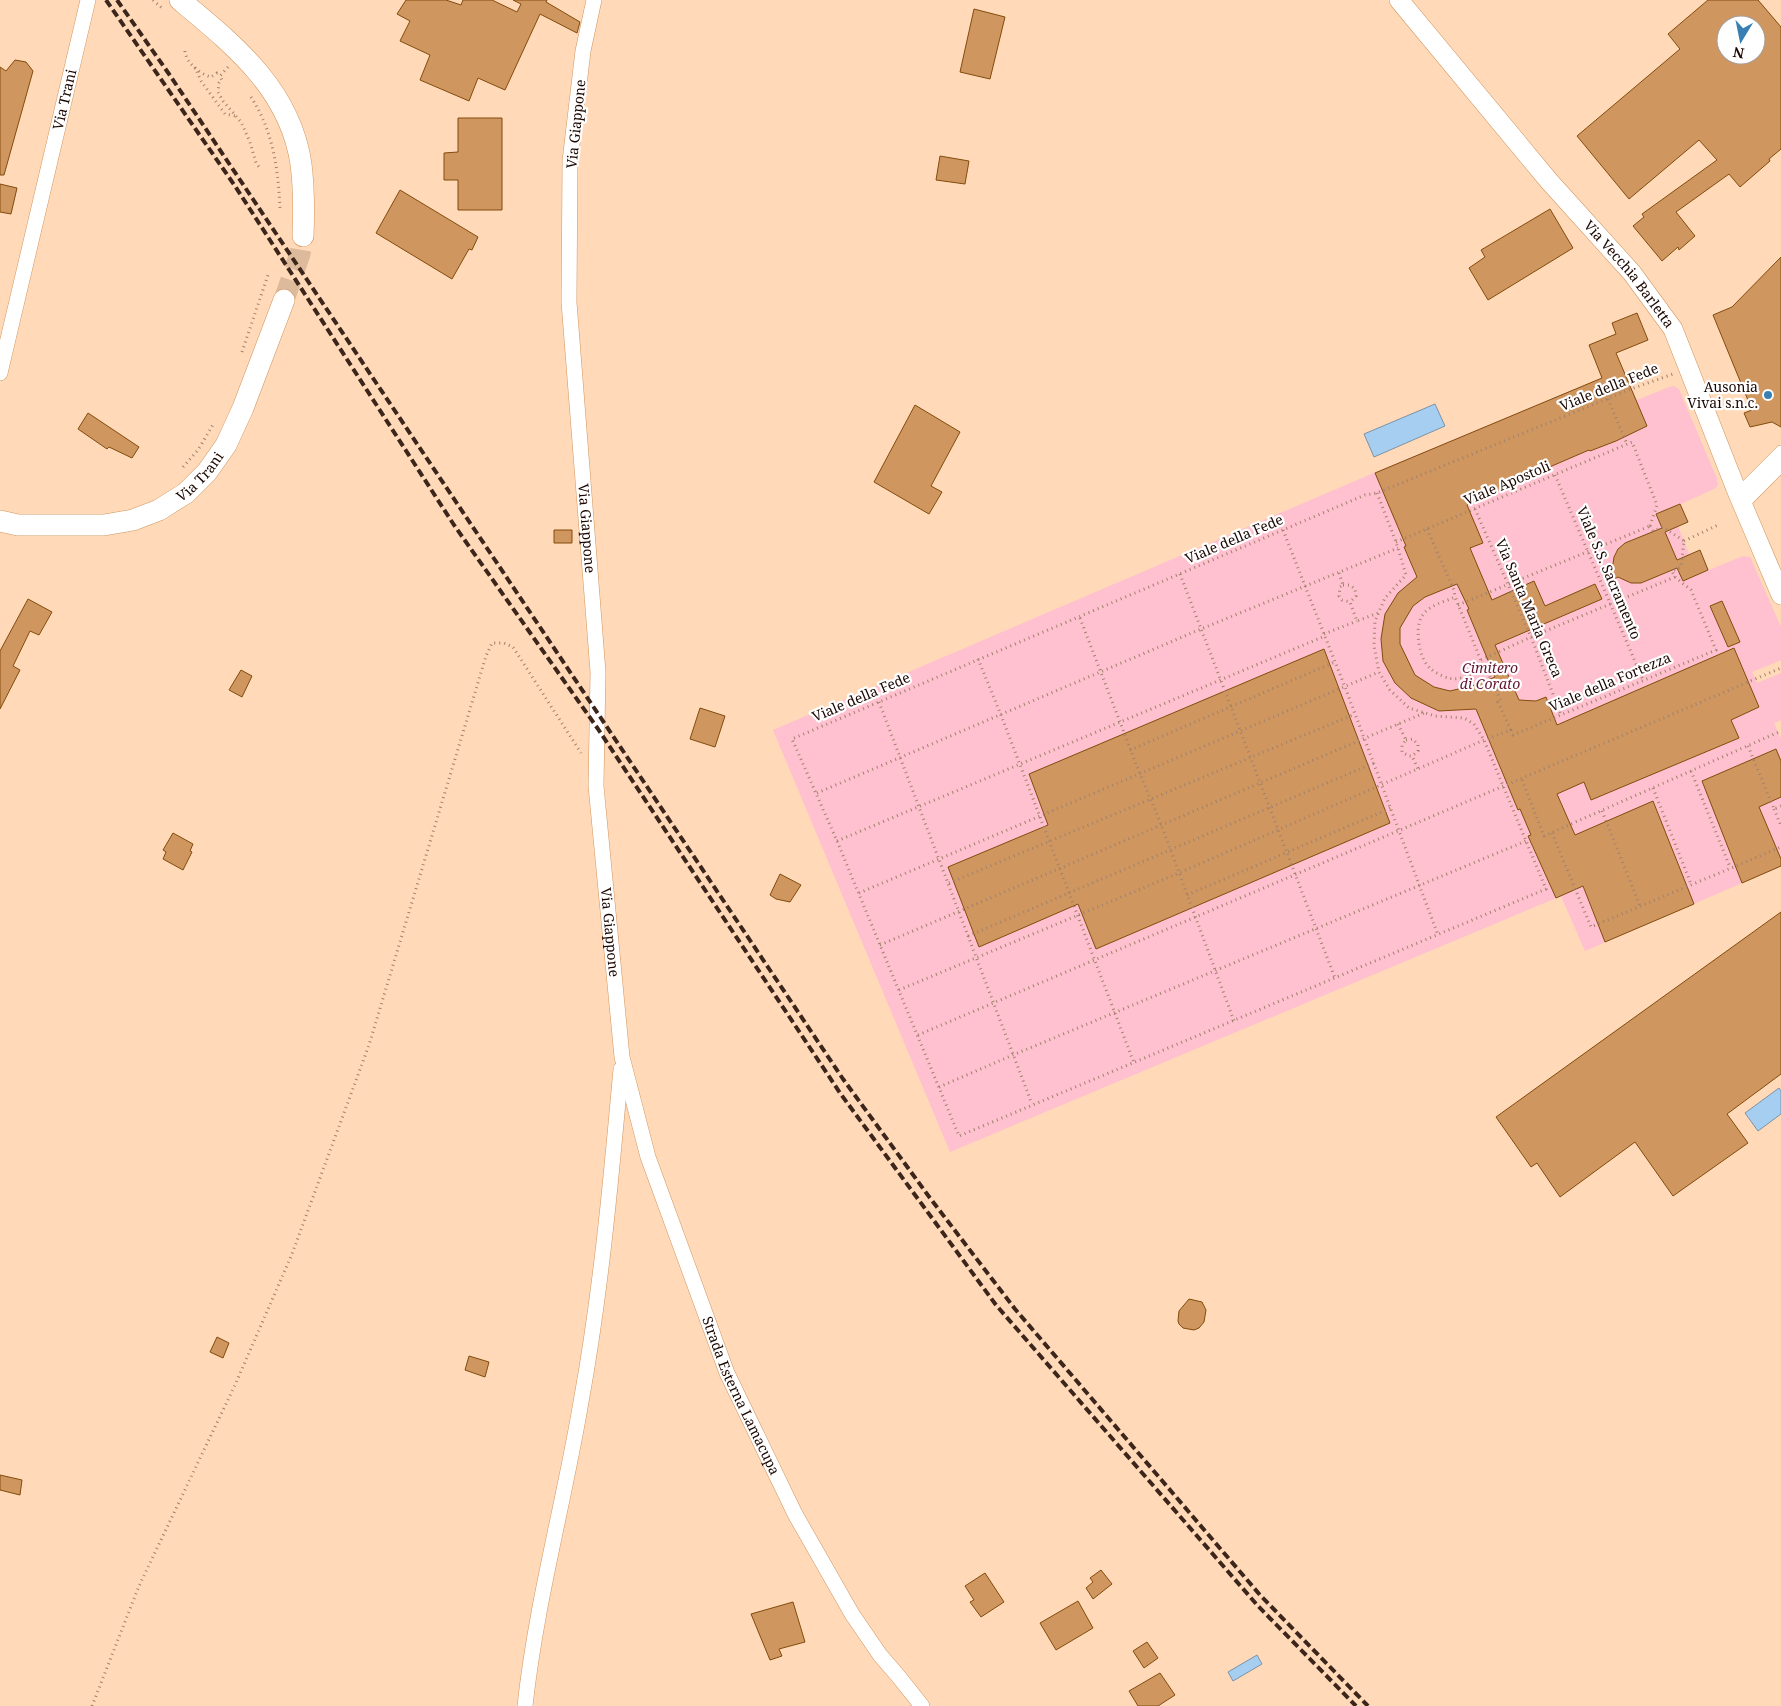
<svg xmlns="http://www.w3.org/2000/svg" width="1781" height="1706" font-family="'Noto Serif',serif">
	<rect width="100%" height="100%" fill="#ffd9b8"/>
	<path fill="#ffc0cf" d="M1623 369 1637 400 1669 387 1674 386 1679 389 1717 479 1718 485 1716 488 1681 504 1688 522 1678 526 1689 554 1700 550 1709 570 1743 556 1750 557 1781 627V660L1752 672 1757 683 1781 673V720L1774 723 1781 739V866L1585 951 1561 896 950 1152 773 730 1369 475Z"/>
	<path fill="#a6cef0" stroke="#7c92a8" d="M1435 404 1445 426 1374 457 1364 434Z
		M1779 1088 1781 1091V1114L1758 1131 1745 1113Z
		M1257 1655 1262 1664 1233 1681 1228 1672Z"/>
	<path fill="#d0965f" stroke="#814c0d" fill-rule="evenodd" d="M406 0H446L461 5 463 0H492L517 12 521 4 513 0H547L546 2 580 22 577 33 540 14 505 90 478 78 469 101 420 80 430 55 400 41 410 21 397 14Z
		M1708 0H1758L1781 27V149L1769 159 1770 161 1740 187 1729 174 1676 212 1695 236 1679 250 1678 247 1662 261 1633 226 1644 217 1642 214 1717 160 1699 140 1629 199 1577 136 1680 49 1668 34ZM1726 25H1756V55H1726Z
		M974 9 1005 17 990 79 960 72Z
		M15 60 26 62 33 71 4 175H0V67L6 71Z
		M458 118H502V210H458V180H444V153L458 152Z
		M940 156 969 161 965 184 936 180Z
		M0 184 17 188 11 214 0 212Z
		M400 190 478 237 472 250 469 249 452 279 376 233Z
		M1550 209 1573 248 1488 300 1469 268 1485 257 1481 250Z
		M1781 257V427L1772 422 1750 427 1744 413 1752 410 1713 315 1732 307Z
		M1637 313 1648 340 1616 353 1647 426 1616 441 1590 451 1589 450 1531 475 1532 476 1467 505 1483 543 1470 548 1492 600 1534 581 1545 606 1595 584 1602 599 1495 645 1519 700 1536 701 1546 697 1557 725 1734 648 1759 707 1731 720 1739 738 1591 800 1584 782 1557 794 1575 835 1653 801 1694 904 1605 942 1583 886 1556 898 1528 836 1531 835 1520 809 1518 810 1476 709 1439 711 1411 698 1395 683 1383 661 1381 639 1385 614 1398 593 1417 577 1404 547 1406 546 1375 473 1602 378 1589 345 1616 334 1612 323ZM1457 584 1469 609 1467 610 1495 677 1475 685 1450 691 1434 687 1415 675 1400 644V628L1413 606 1425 597Z
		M915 405 960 432 931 486 942 492 929 514 874 482Z
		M88 413 139 447 132 458 109 447 107 449 78 429Z
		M1680 504 1688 522 1665 532 1677 560 1700 550 1708 570 1683 581 1677 568 1641 583H1631L1618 577 1614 579 1609 566 1613 564 1614 557 1618 549 1625 543 1662 528 1656 514Z
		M554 530H572V543H554Z
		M28 599 52 612 39 635 30 631 13 666 20 670 0 709V651Z
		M1722 601 1740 642 1728 647 1710 606Z
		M1324 649 1390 823 1096 949 1078 904 979 947 948 867 1048 825 1029 774Z
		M241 670 252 676 242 697 229 690Z
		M700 708 725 716 715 747 690 739Z
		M1776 749 1781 761V797L1759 807 1781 859V866L1742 883 1702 781Z
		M173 833 193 844 190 851 192 852 183 870 163 859 166 852 163 850Z
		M780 874 801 885 790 902 776 899 770 895Z
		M1781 912V1074L1727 1114 1748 1143 1673 1196 1635 1142 1560 1197 1537 1163 1531 1167 1496 1117Z
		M1189 1299 1202 1302 1206 1310 1204 1322 1199 1328 1194 1330 1183 1328 1179 1324 1178 1321 1179 1311Z
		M217 1337 229 1343 223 1358 210 1352Z
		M469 1356 489 1362 485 1377 465 1370Z
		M0 1475 22 1480 20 1495 0 1490Z
		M1101 1570 1112 1584 1093 1599 1086 1588 1093 1582 1090 1578Z
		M985 1573 1004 1602 981 1617 970 1602 974 1600 965 1586Z
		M1078 1601 1093 1628 1056 1650 1040 1623Z
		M793 1602 805 1642 779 1649 782 1656 770 1660 751 1614Z
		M1147 1642 1158 1658 1144 1668 1133 1651Z
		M1160 1673 1175 1695 1158 1706H1138L1129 1691Z"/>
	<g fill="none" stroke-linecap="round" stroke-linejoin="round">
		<path stroke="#ddba9c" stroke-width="21" stroke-dasharray="21 11" stroke-linecap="butt" d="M284 300 300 254 303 236"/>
		<g stroke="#d0965f" stroke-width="12">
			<path id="pedestrian" d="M1738 494 1781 451"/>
		</g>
		<g stroke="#d0965f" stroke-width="16">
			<g id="minor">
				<path id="s1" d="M594 0 583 51 570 161 569 302 598 672 596 786 622 1057 648 1157 727 1373 795 1514 852 1614 880 1655 899 1677 922 1706"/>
				<path id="s2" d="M0 373 88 0"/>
				<path d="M1742 503 1781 464"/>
				<path d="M525 1706C536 1603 564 1503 581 1402 601 1292 611 1180 621 1069"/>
			</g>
		</g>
		<g stroke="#d0965f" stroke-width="20">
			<g id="tertiary">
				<path id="s3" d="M1399 0 1549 181 1632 273 1673 329 1738 494 1781 595"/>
			</g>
		</g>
		<g stroke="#d0965f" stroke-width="22">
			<g id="secondary">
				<path d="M180 0C234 45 290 89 301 164 304 188 304 212 303 236"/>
				<path id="s4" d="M0 521 18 525H104L133 520 159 510 186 493 207 472 226 445 243 408 284 300"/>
			</g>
		</g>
		<path stroke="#a0826c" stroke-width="3" stroke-dasharray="1 4" stroke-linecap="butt" d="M153 0 164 10
			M185 51C186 63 200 74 211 77L217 73 220 76
			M195 67 201 81 225 114 236 116
			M228 67 220 76 222 80 219 83 218 92 223 101 241 122 250 142 256 163 259 167
			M251 97C273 131 278 168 280 208
			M242 352 269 272
			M1608 399 1627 444
			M183 467 198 450 214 423
			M1555 475 1643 680
			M1377 493 1396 542 1406 575 1385 598 1375 621 1374 646 1379 672 1390 690 1409 708 1435 716 1464 718 1474 724 1484 740 1546 889 959 1136 837 841 792 739 1365 495 1377 493 1631 389 1673 374
			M1475 509 1531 637 1561 715
			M1650 526 1653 531 1663 527 1684 541
			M1427 529 1454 590 1455 597
			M1283 530 1345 687 1438 935
			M1684 541 1718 525
			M1396 542 1632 442 1657 505 1650 526
			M1339 573 1343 585 1340 587 1339 596 1342 600 1350 602 1357 621 1378 613
			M1180 574 1335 978
			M1343 585H1350L1355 589 1356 596 1350 602
			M1458 605 1650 526
			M1080 618 1140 774 1161 824 1234 1021
			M1324 634 1357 621
			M978 659 1001 715 1134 1063
			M1481 660 1531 637 1675 577
			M1484 668C1473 674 1462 681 1448 678 1444 677 1434 672 1431 669 1419 660 1414 628 1422 616 1429 605 1444 602 1455 597L1484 668 1488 673 1501 701 1498 702 1511 730
			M879 702 1032 1104
			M1398 724 1406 740 1402 745V752L1409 756H1412L1418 769
			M1406 740 1413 739 1418 745V751L1412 756
			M1748 746 1774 809 1781 806
			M1130 750 1335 662
			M1691 771 1730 867
			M1522 780 1544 836 1781 731
			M1653 788 1691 884
			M817 793 1201 629 1398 548
			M1774 809 1781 826
			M1602 811 1640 906
			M1552 833 1591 927 1781 847
			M837 841 1325 636
			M949 883 1355 714
			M859 893 1379 672
			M1187 895 1391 808
			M968 936 1374 763
			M880 945 1424 713
			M899 990 1179 873 1484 740 1511 730 1513 735 1716 650 1691 590 1675 577 1672 571 1681 567 1684 541
			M918 1035 1781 668
			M939 1087 1013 1055 1526 841
			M92 1706 139 1586 235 1385 292 1254 369 1045 486 656 492 643H504L513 647 581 753"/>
		<use href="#pedestrian" stroke="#fff" stroke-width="11"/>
		<use href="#minor" stroke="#fff" stroke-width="15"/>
		<use href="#tertiary" stroke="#fff" stroke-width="19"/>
		<use href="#secondary" stroke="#fff" stroke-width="21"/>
		<path stroke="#3c251a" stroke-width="4" stroke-dasharray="8 4" stroke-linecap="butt" d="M106 0 235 186 454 525 598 729 840 1093 996 1305 1258 1606 1356 1706
			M117 0 169 74 843 1079 930 1198 1015 1309 1260 1595 1368 1706"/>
	</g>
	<circle fill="#3880b4" stroke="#fff" stroke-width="2" cx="1768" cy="395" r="5"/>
	<g text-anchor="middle" stroke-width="4.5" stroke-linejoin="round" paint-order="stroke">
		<g font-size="14" fill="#1b0700" stroke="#fff">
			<text dy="5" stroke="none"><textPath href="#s2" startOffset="281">Via Trani</textPath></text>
			<text transform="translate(576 124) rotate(-84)" y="5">Via Giappone</text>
			<text dy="5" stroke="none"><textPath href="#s3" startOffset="358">Via Vecchia Barletta</textPath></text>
			<text transform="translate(1609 387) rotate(-22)" y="5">Viale della Fede</text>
			<text dy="5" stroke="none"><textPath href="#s4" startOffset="215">Via Trani</textPath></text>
			<text transform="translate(1507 483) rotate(-23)" y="5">Viale Apostoli</text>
			<text dy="5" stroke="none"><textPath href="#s1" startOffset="531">Via Giappone</textPath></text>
			<text transform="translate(1234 539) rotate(-23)" y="5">Viale della Fede</text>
			<text transform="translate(1609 573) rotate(67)" y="5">Viale S.S. Sacramento</text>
			<text transform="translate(1529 608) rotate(67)" y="5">Via Santa Maria Greca</text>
			<text transform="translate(1610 682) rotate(-23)" y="5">Viale della Fortezza</text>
			<text transform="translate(861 697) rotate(-23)" y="5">Viale della Fede</text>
			<text dy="5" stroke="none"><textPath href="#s1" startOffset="936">Via Giappone</textPath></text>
			<text dy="5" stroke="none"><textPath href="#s1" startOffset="1421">Strada Esterna Lamacupa</textPath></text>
		</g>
		<g font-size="14" fill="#1b0700" stroke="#fff" text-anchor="end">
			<text x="1758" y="392">Ausonia<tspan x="1758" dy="16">Vivai s.n.c.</tspan></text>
		</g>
		<g font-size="14" font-style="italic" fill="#641532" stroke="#fff">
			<text x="1490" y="673">Cimitero<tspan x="1490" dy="16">di Corato</tspan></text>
		</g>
	</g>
	<g transform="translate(1741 40) rotate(190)"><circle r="24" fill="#ffffff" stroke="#a49c99"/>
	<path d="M0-4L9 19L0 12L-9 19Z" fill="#3880b4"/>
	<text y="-8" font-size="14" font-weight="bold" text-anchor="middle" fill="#1b0700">N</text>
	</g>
</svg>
